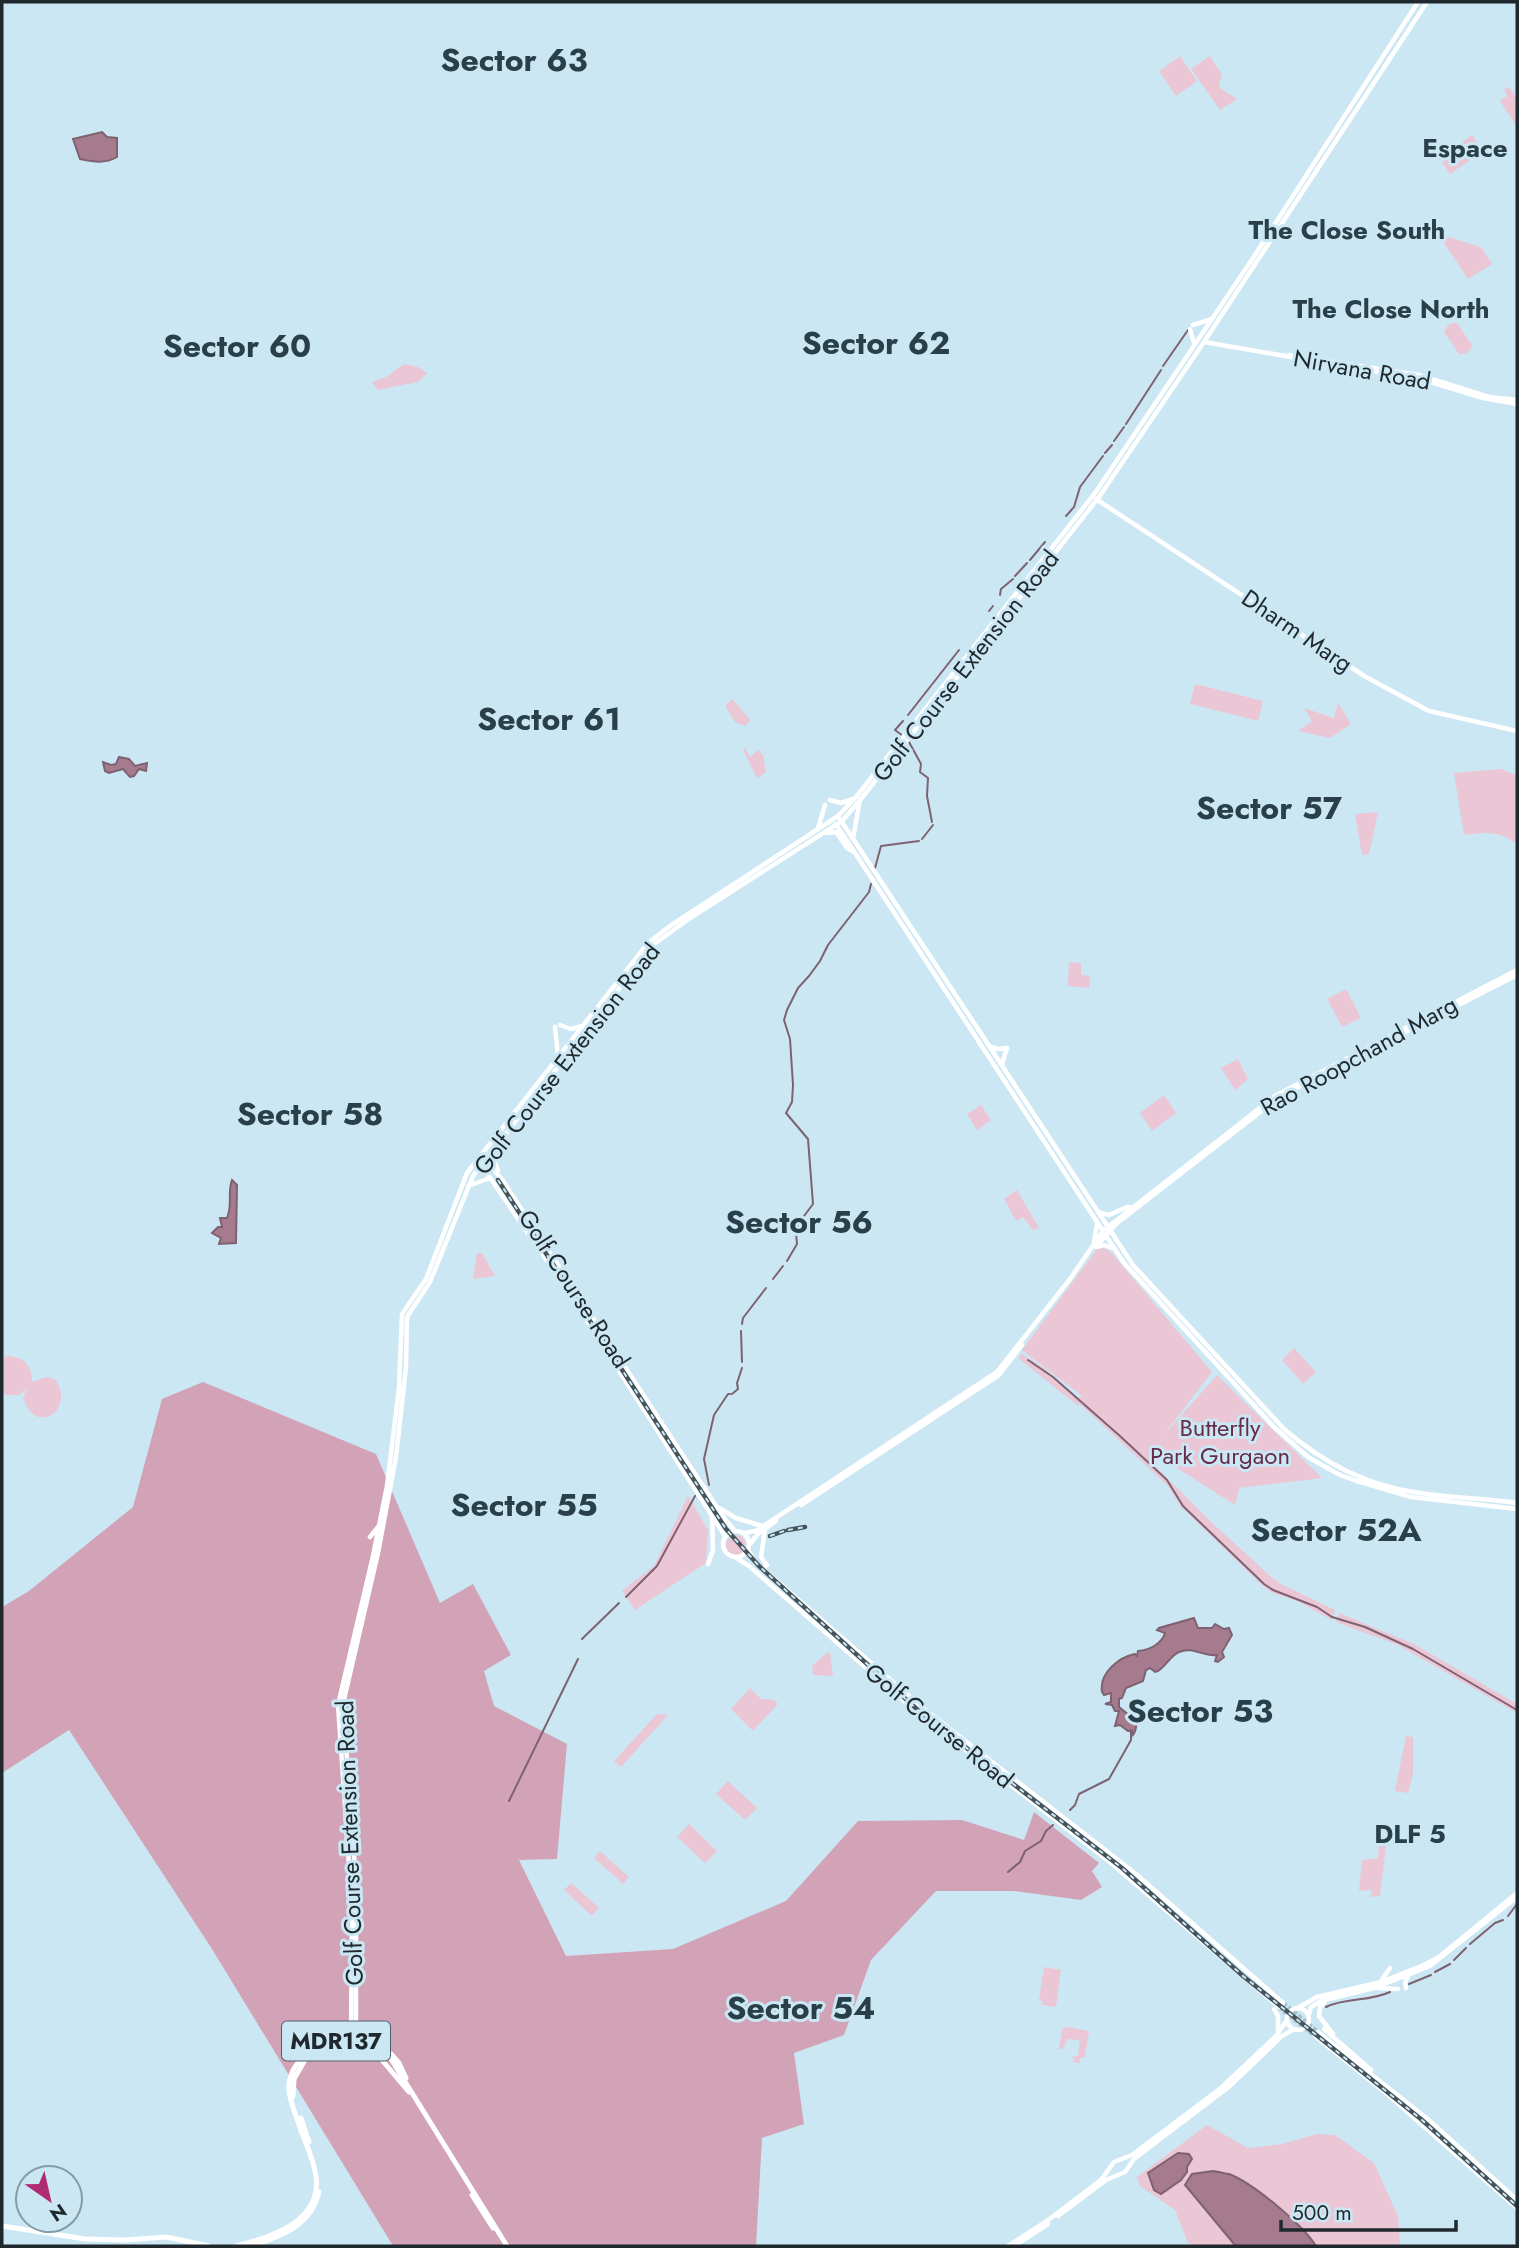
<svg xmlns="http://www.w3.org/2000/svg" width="1519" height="2248" font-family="Jost,sans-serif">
	<rect width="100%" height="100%" fill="#cbe7f4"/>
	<path fill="#ebc6d5" d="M1180 56 1197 81 1176 96 1159 71Z
		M1210 56 1222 75 1219 83 1221 89 1237 99 1220 110 1191 69Z
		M1509 87 1517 99V127L1500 101 1507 96 1504 90Z
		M1472 135 1483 151 1450 174 1442 162 1448 158 1445 154Z
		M1438 234 1481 247 1492 264 1468 279Z
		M1456 322 1472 345C1471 351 1466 355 1459 354L1444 332 1448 325Z
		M404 364 418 367 427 373 418 382 378 390 372 382 386 377Z
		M1195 684 1263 701 1258 721 1190 704Z
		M732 699 750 720 746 726 735 722 725 706Z
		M1338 703 1351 724 1330 738 1298 731 1312 721 1304 708 1334 718Z
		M745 748 750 757 758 750 763 755 766 772 757 778 743 750Z
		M1501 769 1517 775V844C1499 831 1486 832 1464 835L1454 773Z
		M1378 812 1369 854 1362 855 1355 814Z
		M1069 962 1081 963V975L1090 976 1089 988 1068 986Z
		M1346 989 1361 1018 1342 1027 1327 999Z
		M1238 1059 1248 1079 1235 1090 1221 1068Z
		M1164 1095 1176 1113 1152 1131 1140 1113Z
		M981 1105 991 1120 977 1130 967 1114Z
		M1017 1190 1039 1228 1033 1230 1023 1217 1016 1221 1004 1199Z
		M1103 1248 1110 1251 1212 1372 1161 1438 1217 1375 1322 1478 1239 1488 1235 1505 1158 1456 1151 1462 1208 1519 1269 1575 1279 1583 1335 1610 1332 1620 1297 1601 1271 1592 1263 1586 1181 1507 1167 1485 1080 1404 1077 1405 1018 1358 1022 1354 1044 1368 1078 1398 1082 1396 1022 1350 1097 1249Z
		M477 1253H482L495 1276 473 1279Z
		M1294 1348 1316 1372 1303 1384 1282 1360Z
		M7 1356C24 1357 32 1365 32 1382L46 1377 55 1379C76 1409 36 1438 23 1398L27 1388 20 1395H6L2 1390V1358Z
		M688 1496 708 1530 706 1563 635 1610 622 1591 654 1566Z
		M726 1545a10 10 0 1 1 20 0a10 10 0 1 1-20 0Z
		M1339 1613 1414 1644 1517 1704V1713L1398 1645 1336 1622Z
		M828 1652 830 1653 833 1676 813 1675 812 1666Z
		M750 1688 761 1699 774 1700 778 1704 753 1731 731 1709Z
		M657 1714 668 1715 621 1767 614 1761Z
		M1406 1736 1413 1737V1773L1408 1793 1395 1791Z
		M728 1781 757 1808 745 1820 716 1794Z
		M689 1824 717 1851 705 1863 677 1837Z
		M1379 1844 1386 1846 1380 1896 1371 1897V1890L1359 1891 1362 1860 1378 1858Z
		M600 1851 629 1877 623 1884 594 1858Z
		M571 1883 599 1908 592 1916 564 1890Z
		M1044 1967 1061 1970 1056 2007 1042 2005 1043 2001 1039 2000Z
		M1068 2027 1089 2031 1085 2057 1079 2059 1081 2063 1072 2062 1075 2059 1071 2057 1078 2056 1080 2040 1068 2039 1063 2049H1059L1062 2029Z
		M1207 2125 1248 2148 1282 2144 1317 2134 1335 2135 1374 2163 1398 2216 1400 2246H1195L1188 2243 1175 2210 1140 2186 1137 2177Z"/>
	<path fill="#d2a3b7" d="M203 1382 376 1454 440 1603 473 1584 511 1655 484 1671 494 1706 567 1744 557 1859 519 1860 566 1956 673 1949 786 1901 858 1821 962 1820 1024 1840 1034 1812 1099 1863 1092 1871 1102 1887 1081 1900 1015 1891H936L871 1960 844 2035 794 2053 804 2124 762 2138 756 2246H393L212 1949 69 1730 2 1773V1607L29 1591 133 1507 162 1399Z"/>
	<path fill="#a77b8e" stroke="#7e6271" stroke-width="2" d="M102 132 107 137 117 138V157C105 164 94 162 80 159L73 139Z
		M119 757 129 759 135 766 147 763 146 771 139 769 134 776 130 777 123 769 109 773 105 771 103 762 111 765 116 764Z
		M232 1180 237 1185 236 1243 219 1244 221 1238 212 1233 218 1227H222L220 1218H227C233 1205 227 1193 232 1180Z
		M1194 1618 1198 1628H1212L1215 1624 1224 1629 1229 1628 1232 1635 1222 1652 1224 1657 1218 1662 1215 1661 1217 1655C1203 1657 1193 1646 1179 1652 1171 1655 1166 1666 1158 1671L1155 1672 1150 1668 1146 1670 1143 1681 1126 1688 1122 1698 1119 1699V1707L1129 1715 1138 1714C1134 1722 1139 1727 1133 1735L1132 1731H1128L1120 1725 1115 1726 1119 1711H1115L1112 1705 1105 1704 1111 1702V1693L1104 1695 1102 1692C1099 1673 1119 1657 1135 1654L1137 1656 1138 1651C1149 1650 1162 1644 1165 1633L1157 1630 1159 1628Z
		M1178 2153 1189 2154 1192 2159 1187 2167V2172L1181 2180 1161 2194 1154 2190 1148 2173Z
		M1213 2171C1218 2172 1224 2173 1229 2174 1253 2183 1303 2225 1316 2246H1237L1234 2244 1185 2185 1192 2174Z"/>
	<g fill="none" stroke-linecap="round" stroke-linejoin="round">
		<path stroke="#7e6271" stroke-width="2" d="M1163 366 1188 330
			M1126 424 1161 370
			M1114 441 1124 427
			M1105 453 1112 445
			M1066 516 1074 507 1080 487 1103 456
			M1030 560 1045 542
			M1015 576 1027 563
			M1000 595 1001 589 1013 579
			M989 611 993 606
			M908 715 959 650
			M903 736 895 730 903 721
			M909 742 921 764 920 772 928 778 927 796 932 822
			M922 839 933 825
			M875 868 881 846 919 841
			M787 1261 797 1244 796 1233 798 1224 813 1204 808 1139 786 1113 792 1102 793 1085 790 1039 784 1020 787 1010 798 988 809 976 820 961 828 945 869 892 871 884
			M773 1279 783 1266
			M742 1324 743 1318 766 1288
			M741 1331 742 1362
			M1028 1360 1053 1377 1120 1436 1167 1480 1183 1506 1264 1584 1273 1590 1317 1607 1332 1617 1365 1627 1413 1649 1517 1710
			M732 1394 738 1389 737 1383 742 1368
			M709 1485 704 1459 714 1415 728 1394H730
			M626 1597 657 1566 695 1496
			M582 1639 619 1603
			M509 1801 578 1659
			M1070 1810 1075 1805 1079 1794 1109 1779 1131 1740V1730
			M1008 1872 1020 1862 1025 1851 1041 1841 1046 1831 1053 1825
			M1508 1916 1517 1904
			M1470 1944 1495 1923 1503 1920
			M1454 1960 1466 1948
			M1435 1972 1450 1964
			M1409 1984 1431 1975
			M1326 2007C1346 1997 1369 2002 1390 1992"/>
		<path stroke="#a8c1cc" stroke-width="4.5" stroke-dasharray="4.5 2" stroke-linecap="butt" d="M1283 2003 1318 2032
			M1279 2007 1315 2036"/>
		<path stroke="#fff" stroke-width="4.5" d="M1193 325 1212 319
			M1190 329 1194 343
			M1204 342 1424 380 1483 398 1517 404
			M1289 355 1419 375 1489 397 1517 400
			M1096 499 1366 677 1429 711 1517 731
			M830 800 841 803 853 799
			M840 819 1133 1265 1284 1429C1321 1461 1365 1485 1414 1492 1448 1498 1483 1498 1517 1503
			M836 824 1124 1263 1274 1427 1308 1457 1340 1475 1357 1481 1411 1497 1517 1509
			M818 828 825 805
			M827 833 836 832 847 848 854 852
			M853 839 860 799
			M560 1025 571 1029 582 1026
			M555 1027 558 1056
			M989 1046 998 1049 1007 1048 1002 1064
			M492 1153 498 1171
			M485 1160 501 1178 724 1518 735 1531
			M480 1163 573 1299 725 1536
			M468 1186 490 1178
			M1098 1212 1109 1215 1127 1207 1132 1208
			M1094 1242 1097 1224
			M1099 1243 1116 1224 1281 1096 1517 975
			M1096 1247 1104 1245 1112 1248
			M801 1505 999 1375 1022 1345
			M719 1508 736 1518 762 1526
			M723 1544a13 13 0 1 1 26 0a13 13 0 1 1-26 0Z
			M744 1533 756 1531 997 1372 1070 1279 1103 1231 1275 1096 1517 970
			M370 1537 378 1527
			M750 1544 758 1534 776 1521
			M748 1550 756 1563 923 1708 1136 1874 1283 2003
			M735 1557 749 1566 918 1713 1111 1863 1279 2007
			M708 1564 713 1550 712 1517
			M763 1569 767 1565 761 1557 765 1529
			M1381 1981 1390 1968
			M1378 1988 1398 1989
			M1406 1988 1405 1983 1408 1977
			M1326 2000 1320 2007 1319 2016 1333 2034
			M1299 2007 1317 1997 1381 1982 1424 1965 1439 1957 1517 1893
			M1287 2019a11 11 0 1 1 22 0a11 11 0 1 1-22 0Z
			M1274 2009 1278 2016V2032
			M1309 2014 1311 2007 1321 2001 1374 1988 1430 1966 1517 1897
			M1324 2029 1371 2070
			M1318 2032 1430 2121 1517 2200
			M1315 2036 1387 2094 1517 2208
			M356 2041V1882L343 1704 378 1553 396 1457 406 1367 407 1317 430 1282 473 1176 653 945 690 918 842 821 861 799 1099 497 1204 342 1427 2
			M351 2042 352 1908 338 1705 373 1556 387 1486 399 1388 402 1314 426 1279 467 1173 648 943 670 926 838 816 856 797 1095 493 1253 258 1418 2
			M1058 2216 1106 2180 1125 2172 1134 2159 1230 2086 1282 2036 1294 2029
			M1008 2246 1047 2221 1101 2180 1114 2162 1132 2155 1221 2088 1276 2036 1287 2020
			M1014 2246 1048 2224"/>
		<path stroke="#fff" stroke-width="5" d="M345 2039 351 2030
			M358 2045 381 2059 409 2092
			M329 2047 351 2042 360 2044
			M391 2054 399 2063 406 2078
			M293 2096 294 2079 305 2060
			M301 2118 309 2142
			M472 2195 493 2228
			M2 2226 85 2239 126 2240 166 2237 209 2246
			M236 2246C273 2237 326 2220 315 2171 312 2155 304 2140 299 2125 295 2112 288 2098 289 2084 292 2056 328 2035 354 2039 368 2041 381 2049 391 2059L507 2246
			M252 2246C282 2236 311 2226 319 2192"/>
		<g stroke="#45535a" stroke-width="4.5">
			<path id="rail" d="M498 1180 726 1529 759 1566 920 1712 1122 1868 1243 1976 1422 2120 1517 2206
				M788 1530 805 1527
				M770 1536 784 1531"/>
		</g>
		<use href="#rail" stroke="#cbe7f4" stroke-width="2" stroke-dasharray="5" stroke-linecap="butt"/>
	</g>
	<g text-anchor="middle" stroke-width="6" stroke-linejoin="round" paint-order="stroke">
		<rect fill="#cbe7f4" stroke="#526169" stroke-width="2" x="282" y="2021.5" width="108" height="39" rx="5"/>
		<g font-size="23" font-weight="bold" fill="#1e282d">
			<text x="336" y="2049">MDR137</text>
		</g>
		<g font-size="24" fill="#1e282d" stroke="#cbe7f4">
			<text transform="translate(1362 370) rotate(10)" y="8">Nirvana Road</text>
			<text transform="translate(1297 631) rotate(34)" y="8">Dharm Marg</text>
			<text transform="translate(966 666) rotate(-52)" y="8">Golf Course Extension Road</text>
			<text transform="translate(1359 1056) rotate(-29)" y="8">Rao Roopchand Marg</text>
			<text transform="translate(567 1059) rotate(-52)" y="8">Golf Course Extension Road</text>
			<text transform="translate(574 1289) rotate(57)" y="8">Golf Course Road</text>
			<text transform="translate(939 1726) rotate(39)" y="8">Golf Course Road</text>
			<text transform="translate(350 1843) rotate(-92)" y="8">Golf Course Extension Road</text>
		</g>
		<g font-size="24" fill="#662c48" stroke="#cbe7f4">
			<text x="1220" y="1436">Butterfly<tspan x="1220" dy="28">Park Gurgaon</tspan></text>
		</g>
		<g font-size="26" font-weight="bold" fill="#29404b" stroke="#cbe7f4">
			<text x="1465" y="157">Espace</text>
			<text x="1347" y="239">The Close South</text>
			<text x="1391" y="318">The Close North</text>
			<text x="1410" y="1843">DLF 5</text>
		</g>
		<g font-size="32" font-weight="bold" fill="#29404b" stroke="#cbe7f4">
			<text x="514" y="71">Sector 63</text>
			<text x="876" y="354">Sector 62</text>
			<text x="237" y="357">Sector 60</text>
			<text x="549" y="730">Sector 61</text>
			<text x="1269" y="819">Sector 57</text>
			<text x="310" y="1125">Sector 58</text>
			<text x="799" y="1233">Sector 56</text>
			<text x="524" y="1516">Sector 55</text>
			<text x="1336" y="1541">Sector 52A</text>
			<text x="1200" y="1722">Sector 53</text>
			<text x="801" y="2019">Sector 54</text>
		</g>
	</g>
	<rect width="1519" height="2248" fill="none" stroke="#1e282d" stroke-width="7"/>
	<g transform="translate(49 2199) rotate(146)"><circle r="33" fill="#cbe7f4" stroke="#869ba4" stroke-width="2"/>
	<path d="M0-5L12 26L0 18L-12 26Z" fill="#af2b74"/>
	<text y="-10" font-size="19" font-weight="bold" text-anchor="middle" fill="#1e282d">N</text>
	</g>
	<path d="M1281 2220v10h175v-10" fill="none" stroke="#1e282d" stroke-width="3.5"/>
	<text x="1292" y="2220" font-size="21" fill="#1e282d" stroke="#cbe7f4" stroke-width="5" paint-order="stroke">500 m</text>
</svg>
